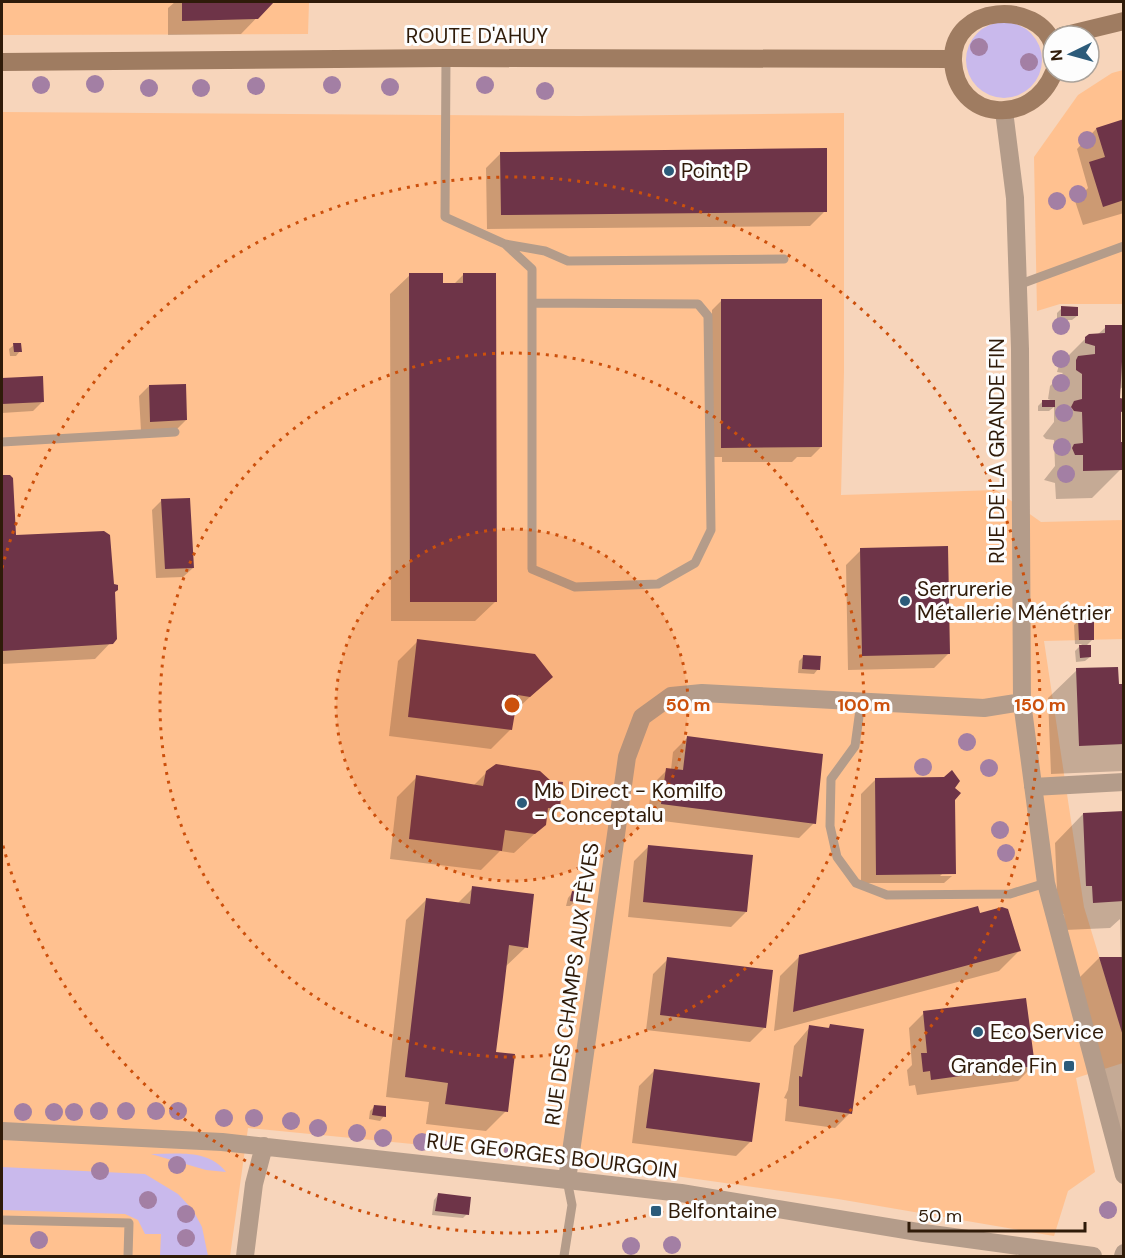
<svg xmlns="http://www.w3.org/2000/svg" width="1125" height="1258" font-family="'DM Sans',sans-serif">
	<rect width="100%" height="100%" fill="#f7d5bb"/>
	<path fill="#ffc190" d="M2 2H309L308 34 2 35Z
		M1123 70V304H1060L1037 311 1034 157 1078 95 1112 73Z
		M2 112 579 116 844 113V372L841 495 996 490 1041 522 1123 520V639L1044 641 1084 907 1124 1038 1123 1063 1076 1078 1095 1172 1068 1191 1054 1236 838 1199 526 1155 248 1128 230 1256H2Z"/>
	<path fill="#c9b9ec" d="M966 60a38 38 0 1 1 76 0a38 38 0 1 1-76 0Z
		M151 1154C178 1154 208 1149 226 1172L206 1170Z
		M2 1167 145 1174 178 1194 193 1210 202 1227 208 1256H160L161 1234H145L138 1220 125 1214 2 1210Z"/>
	<path fill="#0003" d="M175 2H272L241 34 168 35V8Z
		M1124 121V213L1083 225 1075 201 1088 188 1077 149 1096 129Z
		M501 153 825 211 810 226 487 229 486 168Z
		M464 274 495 602 475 621H391L390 294 410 275 441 284H454Z
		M722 300 821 447 811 457H797L792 462H722V457H712V310Z
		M1062 308 1077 316 1072 320H1057V313Z
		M1124 326V386L1120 389 1119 411 1120 442 1124 446 1120 454 1121 469 1092 498 1056 499 1055 483 1044 480 1055 466 1054 440 1046 439 1043 436 1054 422V407L1049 411H1038V406L1042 402 1053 401 1048 399 1050 386 1063 373 1057 372 1059 365 1087 337 1097 335 1106 327Z
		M14 345 20 351 16 356H10L9 349Z
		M42 377 43 401 33 411 2 413V380Z
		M149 386 186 420 176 430 141 431 139 396Z
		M2 476H9L14 537 113 593 115 638 95 659 2 664Z
		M162 500 193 568 183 577 156 578 152 510Z
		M861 550 949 653 934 668 848 670 846 565Z
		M1079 621 1093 639 1086 646 1090 657 1085 661 1076 662 1075 651 1082 644H1075L1074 625Z
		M418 641 551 677 514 712 511 729 491 749 389 736 398 661Z
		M803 657 818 669 814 674 798 673 799 661Z
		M1077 670 1117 686H1124V771L1051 774 1048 698Z
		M688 737 814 823 799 838 647 819 652 785 667 770H671L673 752Z
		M487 772 560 794 556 798 558 808 554 813 546 812 544 825 514 853 500 851 481 870 390 859 397 797 417 777 473 786Z
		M876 779 952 788 954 873H943L940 876H952L944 883H861V794Z
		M1124 813V1179L1071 986 1099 958H1121L1120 919 1110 928 1065 930 1064 914H1058L1055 843 1083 814Z
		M649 846 746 912 731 927 628 917 634 861Z
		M473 888 526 947 505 967 495 1053 506 1111 486 1131 426 1124 429 1102 386 1097 406 920 426 900 457 904Z
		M572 893 575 902 570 906H566L568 898Z
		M1019 951 999 971 774 1031 780 976 800 956Z
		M668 959 765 1027 750 1042 646 1030 653 974Z
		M924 1013 1033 1066 1018 1081 917 1095 915 1085 909 1086 907 1070 912 1065 909 1028Z
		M830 1026 850 1113 835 1128 785 1121 787 1099 784 1098 788 1090 794 1046 810 1027 827 1029Z
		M654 1071 751 1141 736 1156 632 1143 639 1086Z
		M374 1107 384 1116 380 1121 369 1119 370 1111Z
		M438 1195 467 1214 463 1218 432 1215 434 1200Z"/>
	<path fill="#6e3448" d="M182 2H274L258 19 182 21Z
		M1124 119V200L1103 207 1089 162 1105 157 1096 128Z
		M827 148V212L501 215 500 152Z
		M409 273H443V283H463V273H496L497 602H410Z
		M721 299H822V447L721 448Z
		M1061 306 1078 307V316H1061Z
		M1105 325H1124L1120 398 1124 399V411L1121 412V442H1124L1122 470 1083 471V455H1075L1072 448 1074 444 1083 443 1082 412 1074 411 1071 407 1074 401 1082 399V374L1076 370V360L1078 356 1095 354V346L1085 343V337L1089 334 1105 333Z
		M13 343H21L22 352H14Z
		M43 376 44 402 2 404V378Z
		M186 384 187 420 150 422 149 385Z
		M1042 400H1055V407H1042Z
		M2 475H10L13 478 16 535 104 531 110 535 114 584 118 585V590L115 592 117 639 113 644 2 651Z
		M190 498 194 568 165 569 161 499Z
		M948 546 950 654 862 656 860 548Z
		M1078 619H1094V640H1079Z
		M417 639 535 654 553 677 530 697 518 695 512 730 408 717Z
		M1079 645H1091V657L1080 658Z
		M803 655 821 656 820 670 802 669Z
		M1118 667 1119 684H1124V744L1079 746 1076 668Z
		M687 736 823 754 816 824 661 804 666 768 683 770Z
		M496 764 540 771 551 781 563 782 561 794 550 793 549 796 561 797 560 809 548 808 546 825 535 834 505 830 502 851 409 839 416 775 483 786 486 771Z
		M952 770 960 781 955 788 961 793 955 800 956 874 876 875 875 778 944 777Z
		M1124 811V901L1093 903 1092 886H1086L1083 813Z
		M648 845 753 855 747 912 643 902Z
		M472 886 534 894 528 948 509 945 503 997 496 1052 515 1054 508 1112 445 1104 448 1083 405 1077 426 898 470 904Z
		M572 891 578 892 576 902 570 901Z
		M978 906 980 913 1002 907 1008 909 1021 951 793 1012 799 955Z
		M667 957 773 970 766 1028 660 1015Z
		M1099 957H1124V1036H1123Z
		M1026 998 1035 1066 931 1080 930 1071 923 1072 921 1053H927L923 1011Z
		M830 1024 864 1029 852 1114 799 1106V1076L802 1077 809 1025 829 1028Z
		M654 1069 760 1083 752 1142 646 1128Z
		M374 1105 386 1106V1117L372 1115Z
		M438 1193 471 1197 469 1215 435 1211Z"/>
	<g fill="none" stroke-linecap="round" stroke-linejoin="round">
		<path stroke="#b49c8a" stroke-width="9" d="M446 58 445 217 505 244 532 269V569L575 587 658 584 695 563 711 530 708 316 698 304 533 303
			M505 244 545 251 568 261 784 259
			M1018 285 1124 246
			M2 442 175 432
			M861 702 855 746 831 779 830 826 837 857 856 883 887 895 1010 894 1046 883
			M2 1220 129 1223 128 1256
			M564 1256 572 1205 567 1180"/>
		<path stroke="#b49c8a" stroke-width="18" d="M1004 111 1015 198 1020 349 1022 702 1046 883 1124 1175
			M1033 787 1124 782
			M2 1131 222 1142 567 1180 681 1193 924 1233 1093 1256
			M567 1180 627 757 642 717 671 696 702 693 984 708 1022 702
			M245 1256 254 1184 264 1146
			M1123 1256 1124 1253"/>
		<path stroke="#9f7c61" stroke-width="18" d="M1062 36 1124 21
			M1053 45C1039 0 951 3 953 61 956 121 1032 128 1054 72
			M2 62 446 58 953 59"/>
	</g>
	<g fill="#a37fa4">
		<circle cx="979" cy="47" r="9"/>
		<circle cx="1029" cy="62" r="9"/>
		<circle cx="95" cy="84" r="9"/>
		<circle cx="41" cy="85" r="9"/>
		<circle cx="332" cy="85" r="9"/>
		<circle cx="485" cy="85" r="9"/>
		<circle cx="256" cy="86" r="9"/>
		<circle cx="390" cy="87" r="9"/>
		<circle cx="149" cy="88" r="9"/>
		<circle cx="201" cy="88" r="9"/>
		<circle cx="545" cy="91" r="9"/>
		<circle cx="1087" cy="140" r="9"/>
		<circle cx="1078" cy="194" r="9"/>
		<circle cx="1057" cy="201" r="9"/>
		<circle cx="1061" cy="326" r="9"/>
		<circle cx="1061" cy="359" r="9"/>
		<circle cx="1061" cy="383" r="9"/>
		<circle cx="1064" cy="413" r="9"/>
		<circle cx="1062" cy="447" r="9"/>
		<circle cx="1066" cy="474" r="9"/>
		<circle cx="967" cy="742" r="9"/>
		<circle cx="923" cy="767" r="9"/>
		<circle cx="989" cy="768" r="9"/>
		<circle cx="1000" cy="830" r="9"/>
		<circle cx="1006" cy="853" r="9"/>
		<circle cx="99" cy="1111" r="9"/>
		<circle cx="126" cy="1111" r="9"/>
		<circle cx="156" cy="1111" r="9"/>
		<circle cx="178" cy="1111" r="9"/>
		<circle cx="23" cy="1112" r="9"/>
		<circle cx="54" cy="1112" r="9"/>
		<circle cx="74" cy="1112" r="9"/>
		<circle cx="224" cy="1118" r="9"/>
		<circle cx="254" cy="1118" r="9"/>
		<circle cx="291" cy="1121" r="9"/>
		<circle cx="318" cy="1128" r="9"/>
		<circle cx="357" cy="1133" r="9"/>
		<circle cx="383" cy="1138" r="9"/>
		<circle cx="422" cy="1142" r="9"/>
		<circle cx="454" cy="1145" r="9"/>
		<circle cx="494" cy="1150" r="9"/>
		<circle cx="513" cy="1151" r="9"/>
		<circle cx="177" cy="1165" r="9"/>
		<circle cx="100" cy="1171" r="9"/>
		<circle cx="148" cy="1200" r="9"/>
		<circle cx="1108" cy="1210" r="9"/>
		<circle cx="186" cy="1214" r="9"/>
		<circle cx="186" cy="1238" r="9"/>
		<circle cx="39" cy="1240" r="9"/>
		<circle cx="672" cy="1245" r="9"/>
		<circle cx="631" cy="1246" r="9"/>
	</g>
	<circle cx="512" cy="705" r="176" fill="#cc500c" fill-opacity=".12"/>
	<g fill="none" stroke="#cc500c" stroke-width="3" stroke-dasharray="3 6">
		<circle cx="512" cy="705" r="176"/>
		<circle cx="512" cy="705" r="352"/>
		<path d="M2 568A528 528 0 1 1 2 842"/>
	</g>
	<g fill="#2c5b7a" stroke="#fdfdfd" stroke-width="2">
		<circle cx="669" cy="171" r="6"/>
		<circle cx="905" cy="601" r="6"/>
		<circle cx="522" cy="803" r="6"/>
		<circle cx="978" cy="1032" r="6"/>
		<rect x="1063" y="1060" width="12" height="12" rx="3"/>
		<rect x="650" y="1205" width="12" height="12" rx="3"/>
	</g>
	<g text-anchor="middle" stroke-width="6" stroke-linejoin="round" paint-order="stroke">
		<g font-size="21" fill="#2f1b09" stroke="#fdfdfd">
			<text x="477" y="43">ROUTE D'AHUY</text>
			<text transform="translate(997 451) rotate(-90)" y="7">RUE DE LA GRANDE FIN</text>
			<text transform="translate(572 984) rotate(-82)" y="7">RUE DES CHAMPS AUX FÈVES</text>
			<text transform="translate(552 1156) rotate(7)" y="7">RUE GEORGES BOURGOIN</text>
		</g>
		<g font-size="21" fill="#2f1b09" stroke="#fdfdfd" text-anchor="start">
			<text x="681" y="178">Point P</text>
			<text x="917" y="596">Serrurerie<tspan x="917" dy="24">Métallerie Ménétrier</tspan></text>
			<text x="534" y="798">Mb Direct - Komilfo<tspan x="534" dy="24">- Conceptalu</tspan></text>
			<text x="990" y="1039">Eco Service</text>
			<text x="1057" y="1073" text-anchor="end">Grande Fin</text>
			<text x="668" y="1218">Belfontaine</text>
		</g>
	</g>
	<circle cx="512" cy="705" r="9" fill="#cc500c" stroke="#fdfdfd" stroke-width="3"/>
	<g font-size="18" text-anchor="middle" font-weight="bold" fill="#cc500c" stroke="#fdfdfd" stroke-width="6" stroke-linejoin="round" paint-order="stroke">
		<text x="688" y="711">50 m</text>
		<text x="864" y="711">100 m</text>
		<text x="1040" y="711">150 m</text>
	</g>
	<rect width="1125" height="1258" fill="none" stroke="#2f1b09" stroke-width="6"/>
	<g transform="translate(1071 54) rotate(265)"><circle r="28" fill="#fdfdfd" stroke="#aba39b" stroke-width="1.5"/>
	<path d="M0-4.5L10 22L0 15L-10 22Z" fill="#2c5b7a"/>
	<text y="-9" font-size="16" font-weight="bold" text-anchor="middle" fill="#2f1b09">N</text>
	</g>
	<path d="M909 1222v9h176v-9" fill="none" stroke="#2f1b09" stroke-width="3"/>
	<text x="918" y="1222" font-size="18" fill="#2f1b09" stroke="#fdfdfd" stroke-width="4.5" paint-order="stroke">50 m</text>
</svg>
